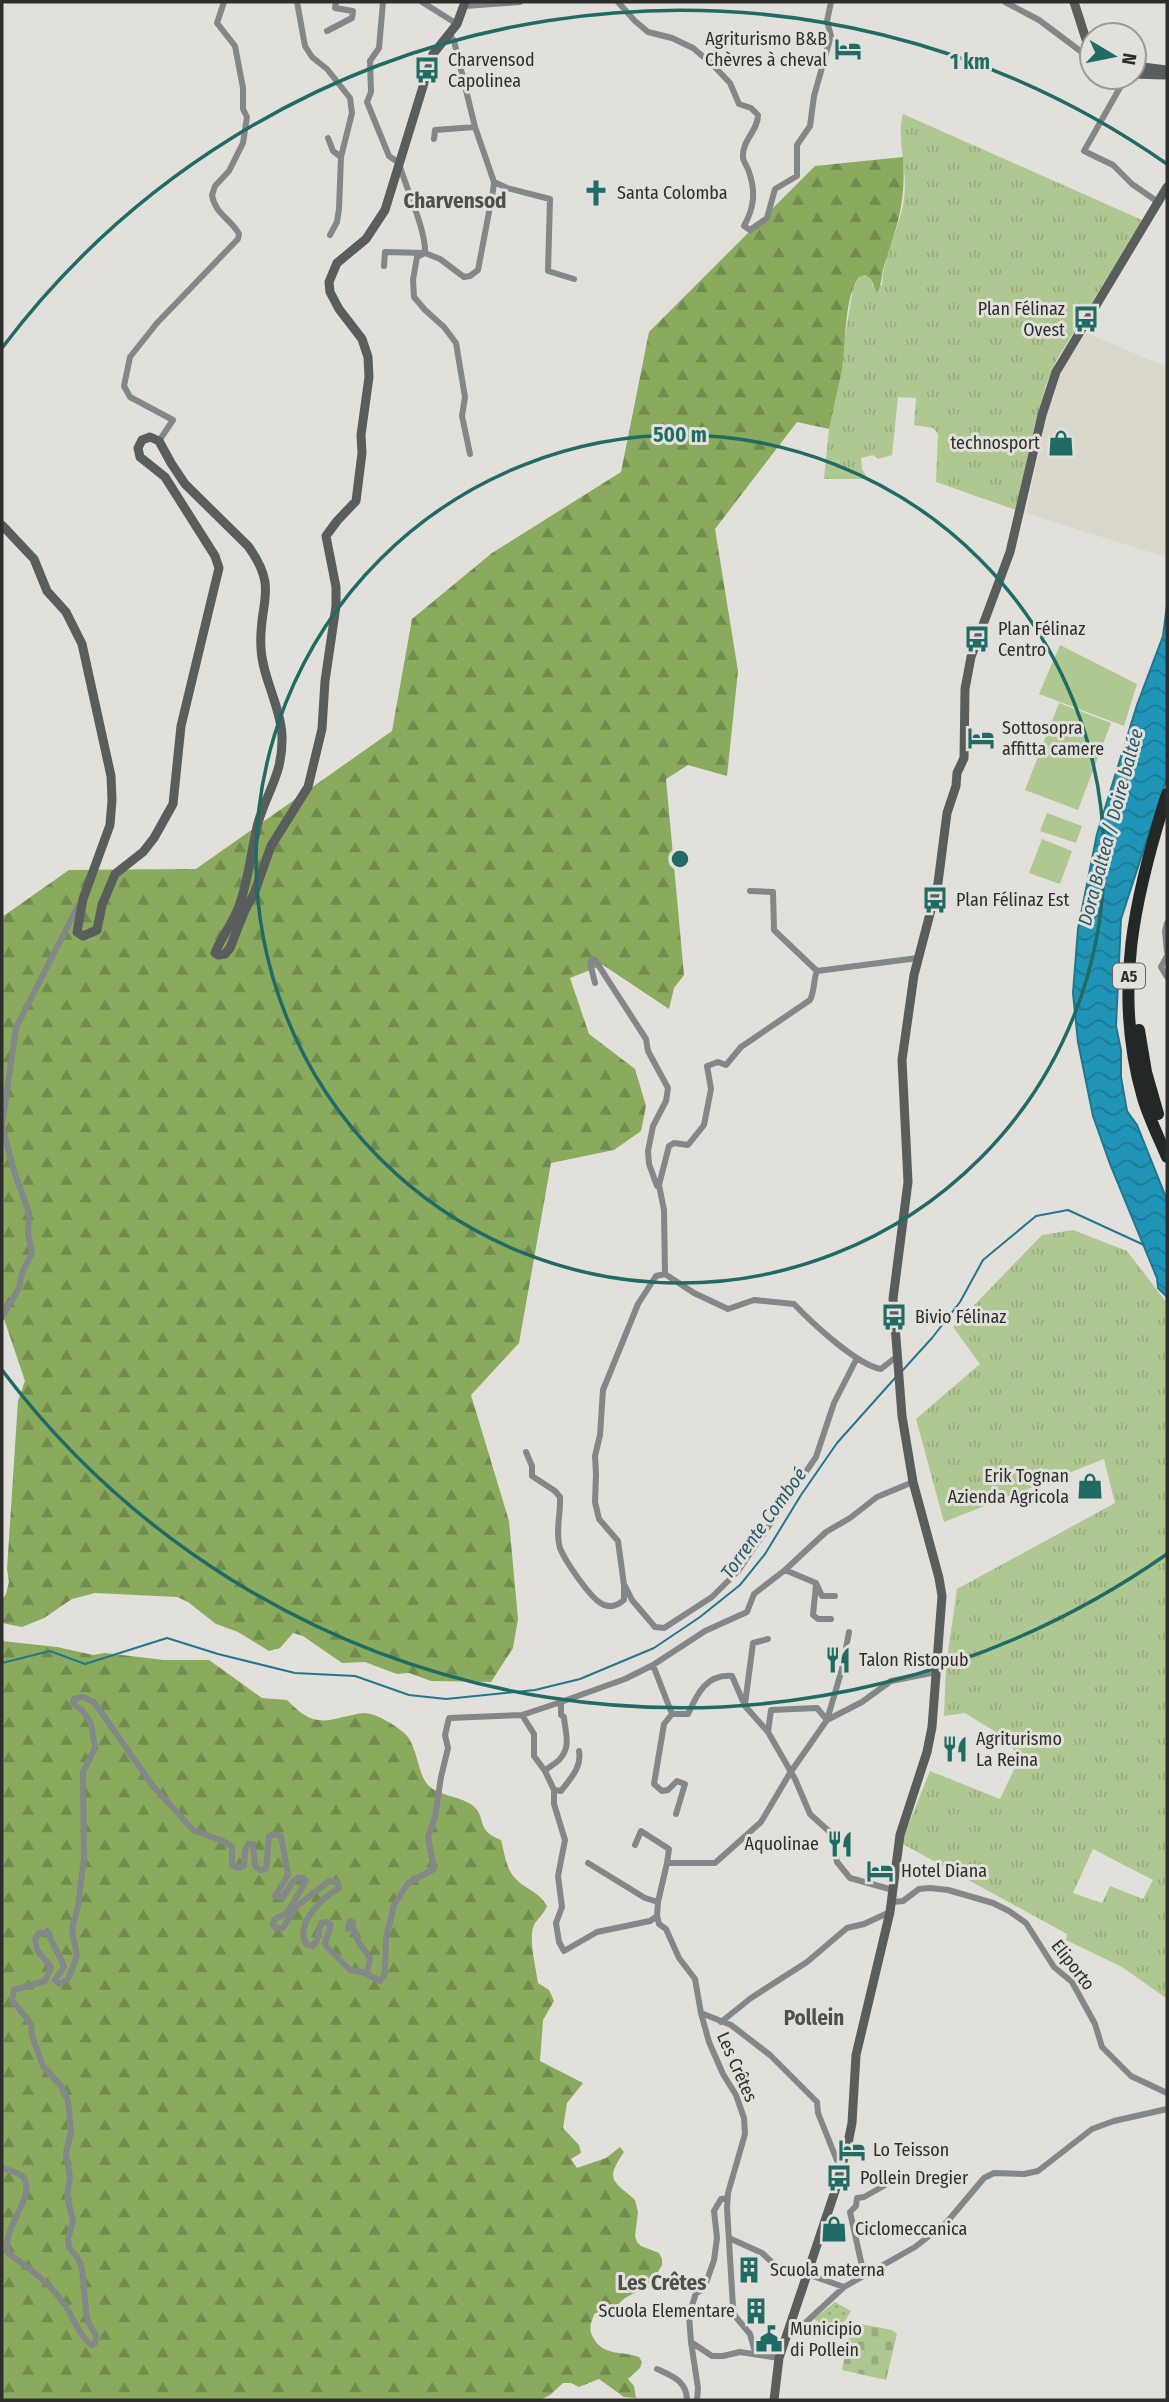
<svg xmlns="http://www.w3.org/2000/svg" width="1169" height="2402" font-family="'Fira Sans Condensed',sans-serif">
	<defs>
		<pattern id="grass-tufts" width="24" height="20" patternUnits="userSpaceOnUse" patternTransform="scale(1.75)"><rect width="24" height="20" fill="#afc790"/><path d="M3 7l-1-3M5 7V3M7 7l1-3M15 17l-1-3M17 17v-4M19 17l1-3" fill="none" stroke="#97ab7c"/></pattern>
		<pattern id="forest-firs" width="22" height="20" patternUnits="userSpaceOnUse" patternTransform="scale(1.75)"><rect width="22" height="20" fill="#8aaa5e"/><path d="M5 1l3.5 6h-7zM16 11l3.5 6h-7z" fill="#718b4e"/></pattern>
		<pattern id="cemetery-stones" width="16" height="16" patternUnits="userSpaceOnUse" patternTransform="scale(1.75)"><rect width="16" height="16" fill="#afc790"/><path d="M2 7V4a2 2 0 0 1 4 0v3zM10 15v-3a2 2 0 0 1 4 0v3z" fill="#97ab7c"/></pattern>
		<pattern id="park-dots" width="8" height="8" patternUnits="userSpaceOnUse" patternTransform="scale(1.75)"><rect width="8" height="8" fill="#afc790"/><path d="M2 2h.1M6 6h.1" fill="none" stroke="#97ab7c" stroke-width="1.8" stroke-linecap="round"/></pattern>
		<pattern id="water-waves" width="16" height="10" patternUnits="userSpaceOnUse" patternTransform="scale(1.75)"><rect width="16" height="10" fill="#2095b7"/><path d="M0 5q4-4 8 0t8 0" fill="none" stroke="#1c7a95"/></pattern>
	</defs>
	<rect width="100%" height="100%" fill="#e1e0db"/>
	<path fill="#dad8cb" d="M1086 333 1167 367V544L1165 557 1026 513 1048 410 1062 370 1079 339Z"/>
	<path fill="url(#grass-tufts)" fill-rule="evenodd" d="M903 114 1142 220 1089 307H1085L1074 324 1077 327 1057 359 1046 385 1034 428 1016 510 936 482 938 434 933 428 914 425 916 398 898 397 892 455 878 459 873 455 861 458 862 469 868 479H824L829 429 853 289 859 277 865 275 871 279 873 286 882 285C883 251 905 222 905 185 905 162 897 135 903 114Z
		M1073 1230 1127 1251 1167 1303 1166 1998 1122 1967 1066 1940 1067 1934 901 1843 930 1771 1000 1799 1018 1761 1010 1741 965 1713 944 1716 946 1666 957 1589 1115 1503 1104 1459 944 1522 916 1419 980 1364 953 1327 1042 1235ZM1093 1849 1153 1880 1143 1899 1110 1886 1102 1903 1073 1893Z"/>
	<path fill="url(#forest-firs)" d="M903 157C906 202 898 224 884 266 881 276 882 284 877 293L871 279 865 275 859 277C844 296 846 345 842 369 838 389 833 409 829 429L797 422 715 529 738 671 727 776 688 765 666 779 684 975 674 988 669 1009 603 965 570 978 589 1034 635 1069 646 1106 641 1131 614 1150 551 1163 519 1343 471 1395 509 1521 518 1619 513 1648 491 1682 431 1681 409 1673 397 1674 365 1662 342 1663 303 1636 293 1633 280 1648 269 1651 238 1632 216 1624 188 1602 177 1597 95 1593 72 1599 44 1618 22 1627 2 1623V1600L6 1594 9 1582 7 1569 18 1401 25 1381 2 1313V917L69 870 196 869 392 731 412 619 492 553 621 472 649 332 815 166Z
		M2 1641 57 1647 93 1655 105 1653 164 1660H209L262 1698 287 1700C306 1719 316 1725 343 1717 350 1716 358 1713 364 1713 378 1714 393 1724 403 1732 416 1742 417 1767 425 1781 434 1796 458 1795 472 1805 488 1817 474 1830 501 1840 504 1851 506 1868 514 1877 525 1890 538 1890 547 1906 544 1914 537 1919 534 1925 528 1938 536 1968 538 1983L549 1990 554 2001 543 2020 540 2061 583 2083 567 2103 563 2128 579 2145 581 2153 571 2159 577 2168 606 2158 620 2147 624 2152C604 2181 614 2181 635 2200L638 2212 635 2236 637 2242 641 2246 659 2253 662 2259V2265L651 2284 625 2298 607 2314 595 2313C590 2324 588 2329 594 2339 604 2356 622 2351 639 2357L642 2362 640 2368 628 2379 634 2386 636 2398 624 2397 599 2379 579 2387 571 2383H563L550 2395 540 2400H2Z"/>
	<path fill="url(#cemetery-stones)" d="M861 2324 892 2330 897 2334 886 2380 842 2370 850 2332 858 2329Z"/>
	<path fill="url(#park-dots)" d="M835 2302 851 2311 843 2324H838L834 2336 824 2335 825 2326 814 2319Z"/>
	<path fill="#afc790" d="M1060 645 1137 684 1124 726 1039 694Z
		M1059 703 1111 723 1078 810 1025 790Z
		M1047 813 1082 826 1076 843 1040 831Z
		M1042 839 1072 851 1060 884 1029 873Z"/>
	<path fill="url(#water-waves)" stroke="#24768d" stroke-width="2" d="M1167 605V778L1121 919 1116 1026 1121 1050V1077L1127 1111 1137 1125 1167 1200V1297L1158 1288 1157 1278 1110 1164 1093 1116 1078 1042 1073 993 1078 929 1097 834 1137 705 1163 636Z"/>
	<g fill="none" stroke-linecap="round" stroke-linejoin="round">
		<path stroke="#24768d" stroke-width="2" d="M902 1371 932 1338 960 1302 983 1260 1036 1216 1068 1210 1144 1245
			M2 1663 50 1651 85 1664 167 1638 218 1654 295 1673 355 1676 409 1695 446 1699 535 1690 580 1679 654 1648 700 1617 740 1585 765 1554 801 1495 837 1443 895 1378"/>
		<path stroke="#848787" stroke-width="6" d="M297 2 305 46 312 57 327 69 350 98 352 113 341 157 339 209 337 222 330 235
			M383 2 379 48 370 61 371 92 367 102 389 156 399 163C406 189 426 229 425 253L385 252 384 266
			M422 2 457 24
			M618 2 635 21 648 32 672 38 693 48 712 64 730 83 739 104 751 108 758 115C758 131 742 140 743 157 743 162 748 167 749 172 756 192 754 208 744 226L750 230 767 218 775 189 797 176V145L810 126 814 96 831 36 827 21 831 2
			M1005 2 1039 20 1083 53 1089 54
			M465 6 520 2
			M327 31 352 18 353 11 335 8 336 2
			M449 34 454 41 475 127 494 182 493 191 478 270 470 276 464 277 440 259 425 253 417 257 413 280 414 297 425 310 444 327 456 343 465 397 462 416 470 454
			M1126 77 1084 151 1113 165 1132 184 1158 202
			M328 138 333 151 341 157
			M434 139 435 130 475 127
			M494 182 507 188 550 199 548 271 574 279
			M159 441 173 420 130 397 124 386 130 357 157 323 238 239 239 234C231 219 215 214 212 195L215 186 229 171 243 143 247 117 243 109V88L235 46 217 23 224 2
			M750 891 773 892 774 930 817 971 918 958
			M1167 923 1165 931 1167 952
			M1167 956 1161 967 1167 977
			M817 971C813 981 815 990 810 1000L741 1047 726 1065 718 1062 707 1066 711 1089 704 1125 688 1145 674 1143 669 1146 659 1185 664 1210 665 1274 694 1293 728 1309 754 1300 794 1304C812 1323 857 1365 881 1369L896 1357
			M595 983 590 963 592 959 595 960 646 1039 648 1051 668 1088 666 1101 653 1126 648 1151 649 1164 657 1186 659 1185
			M2 1317 19 1288 22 1273 32 1253 28 1234 29 1213 14 1171 2 1125 16 1028 78 906
			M526 1452 532 1466V1476L555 1491 560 1497C561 1513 555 1532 560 1548 565 1561 588 1594 599 1602 608 1609 617 1606 624 1600V1585L618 1541 599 1519 595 1502 596 1474 595 1456 600 1435 603 1390 638 1304 656 1276 665 1274
			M785 1570 816 1583 822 1596H835
			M816 1585 813 1615 818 1619H831
			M625 1586 632 1600 655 1627 664 1628 712 1597 738 1571 816 1457 834 1403 857 1358
			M653 1665 672 1714H688C697 1694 706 1674 732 1676L745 1706 768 1732 795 1779 810 1814 833 1835 837 1862 850 1878 893 1890
			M745 1704 753 1643 768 1639
			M672 1714 664 1724 654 1784 662 1791 668 1790 677 1781 685 1784 676 1814
			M522 1715 534 1734V1756L545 1771 554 1790V1804L565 1840 558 1876 562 1907 556 1923 559 1942 564 1951 597 1932 650 1921 657 1916 658 1902
			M768 1732 771 1710 817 1708 827 1720 842 1669 849 1632
			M545 1771C549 1766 554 1765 559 1760 572 1747 565 1732 564 1717L561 1715V1702
			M554 1790 561 1791C571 1778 582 1767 579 1751
			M635 1845 641 1831 669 1849 667 1863
			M588 1863 645 1898 658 1902 667 1863H715L761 1822 790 1773 827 1720 862 1702 891 1681 936 1672
			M892 1902 903 1901 919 1889 930 1888 948 1890 993 1903 1009 1911 1026 1923 1054 1967 1072 1982 1095 2024 1102 2047 1131 2076 1167 2093
			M657 1916 659 1924 666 1929 679 1958 695 1979 701 2013 709 2042 723 2074 736 2095 744 2118 745 2134 728 2193 727 2208 733 2307 735 2316 750 2334 755 2352
			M348 1929 350 1921 353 1922C352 1935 362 1947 370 1958L367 1974
			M701 2013 731 2025 770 2055 817 2102 818 2113 840 2168
			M721 2022 751 1998 807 1962 847 1928 864 1924 890 1912
			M2 2168C8 2170 19 2172 23 2177 38 2196 1 2226 8 2253 30 2269 49 2282 65 2305 72 2316 83 2342 92 2345L95 2343 96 2336 88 2322 86 2312 82 2268 77 2257 69 2247 68 2239 73 2221 67 2196 70 2177 66 2153 71 2132 68 2101 61 2086 43 2066 32 2036 31 2024 12 2000 14 1990 45 1981 51 1967 37 1950 35 1939 39 1933H49C52 1946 60 1954 64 1967L55 1980 59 1984 68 1979 77 1956 72 1930 78 1906 84 1858 83 1772 95 1748 91 1724 82 1710 72 1703 74 1699 83 1697 94 1702 153 1786 193 1830 223 1841 232 1847V1865L238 1868 244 1866 245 1851 248 1844H253L255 1866 260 1870 266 1869 269 1836 276 1834 281 1836 288 1875 275 1896 282 1898 294 1880 302 1877 306 1881 287 1913 275 1919 273 1925 276 1928H283L296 1907 329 1881 337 1882 339 1888C322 1898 295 1923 306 1944L313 1946 317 1940 321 1923 327 1922 331 1925 325 1943 326 1946 350 1970 365 1973 380 1981 385 1974 386 1938 394 1905 408 1883 434 1869 428 1837 435 1817 441 1777 448 1748 445 1735 449 1718 522 1715 561 1702 625 1679 653 1665 705 1631 747 1612 754 1594 785 1570 826 1532 850 1518 877 1497 913 1482
			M727 2198 721 2199 714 2211 717 2238 714 2260 704 2289 696 2293 689 2315 691 2342 712 2356H723L740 2352 779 2358
			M729 2238 762 2253 776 2266 806 2275
			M807 2274 844 2287
			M864 2275 850 2212 856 2206 857 2198 864 2197 889 2183
			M788 2330 797 2329 803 2325 844 2287 915 2247 947 2222 984 2178 994 2173 1024 2174 1038 2171 1092 2129 1114 2121 1167 2109
			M691 2342 698 2388 697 2400
			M657 2369C672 2376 687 2381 687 2400"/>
		<path stroke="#595d5c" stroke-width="9" d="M1074 2 1092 58
			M1134 66 1167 70
			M1134 74 1164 75
			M2 525 34 559 47 591 66 612 82 644 111 776 112 800 110 825 83 899 77 932 83 936 97 930 102 905 115 874 143 852 154 838 173 804 181 726 219 568 215 556 165 477 140 457 138 448 142 440 150 437 159 441 171 463 185 484 248 546C280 590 258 602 261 648 262 677 281 707 282 736 283 774 268 789 258 823 251 850 249 879 239 906 233 923 222 936 215 953L218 955 225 954 230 948 245 910 254 894 271 846 308 787 322 729 325 681 336 606V587L326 536 337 521 356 501 362 453 361 435 369 377 368 357 362 339 339 309 330 292 329 282 337 263 366 239 385 210 433 54 457 24 465 2
			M774 2400 779 2358 835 2191 848 2143 852 2123 856 2055 890 1912 900 1835 927 1752 932 1727 942 1596 939 1578 913 1482 902 1416 893 1299 908 1182 902 1060 914 975 938 883 947 813 956 786 957 773 964 758 965 689 971 657 1010 552 1042 415 1056 372 1167 187"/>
		<path stroke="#232827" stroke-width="12" d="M1167 794C1135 895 1112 992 1143 1098 1149 1118 1159 1138 1167 1157
			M1139 1030 1146 1072 1158 1114"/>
	</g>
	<g fill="none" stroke="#216b65" stroke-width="3.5">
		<circle cx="680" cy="859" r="424"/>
		<path d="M1167 1554A849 849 0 0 1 2 1370M2 348A849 849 0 0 1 1167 164"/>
	</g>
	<defs>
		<g id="hotel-bare" transform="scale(2.1)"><path d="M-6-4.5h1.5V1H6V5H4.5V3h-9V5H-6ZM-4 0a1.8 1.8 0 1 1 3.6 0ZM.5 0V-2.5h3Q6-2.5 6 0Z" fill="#216b65" stroke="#e1e0db" stroke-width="2.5" paint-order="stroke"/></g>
		<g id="bus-bare" transform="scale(2.1)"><path d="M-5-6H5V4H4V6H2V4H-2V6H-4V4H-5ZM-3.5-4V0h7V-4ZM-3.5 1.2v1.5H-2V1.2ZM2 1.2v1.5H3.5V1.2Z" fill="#216b65" stroke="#e1e0db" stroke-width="2.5" paint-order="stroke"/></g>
		<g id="church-bare" transform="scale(2.1)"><path d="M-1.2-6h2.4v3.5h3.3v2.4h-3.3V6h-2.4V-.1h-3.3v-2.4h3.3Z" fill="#216b65" stroke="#e1e0db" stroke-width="2.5" paint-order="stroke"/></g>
		<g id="shop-bare" transform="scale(2.1)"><path d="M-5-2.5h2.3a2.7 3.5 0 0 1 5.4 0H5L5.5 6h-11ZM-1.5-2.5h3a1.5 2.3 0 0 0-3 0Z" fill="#216b65" stroke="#e1e0db" stroke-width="2.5" paint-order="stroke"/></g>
		<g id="restaurant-bare" transform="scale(2.1)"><path d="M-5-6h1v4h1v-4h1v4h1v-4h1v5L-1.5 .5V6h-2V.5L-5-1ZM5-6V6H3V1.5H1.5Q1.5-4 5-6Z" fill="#216b65" stroke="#e1e0db" stroke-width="2.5" paint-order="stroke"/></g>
		<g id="building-bare" transform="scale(2.1)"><path d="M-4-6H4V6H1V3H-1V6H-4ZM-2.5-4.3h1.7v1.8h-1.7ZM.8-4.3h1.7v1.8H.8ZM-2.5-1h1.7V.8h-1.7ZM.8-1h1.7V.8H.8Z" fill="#216b65" stroke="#e1e0db" stroke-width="2.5" paint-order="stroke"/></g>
		<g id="civic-bare" transform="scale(2.1)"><path d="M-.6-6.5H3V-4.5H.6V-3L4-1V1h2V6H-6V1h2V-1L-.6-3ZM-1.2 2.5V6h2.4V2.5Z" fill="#216b65" stroke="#e1e0db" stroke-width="2.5" paint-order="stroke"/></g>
	</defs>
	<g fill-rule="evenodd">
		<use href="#hotel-bare" x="848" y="49"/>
		<use href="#bus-bare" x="427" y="70"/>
		<use href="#church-bare" x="596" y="193"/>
		<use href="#bus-bare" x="1086" y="319"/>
		<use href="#shop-bare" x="1061" y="443"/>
		<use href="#bus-bare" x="977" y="639"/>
		<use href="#hotel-bare" x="981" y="738"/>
		<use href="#bus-bare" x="935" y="900"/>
		<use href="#bus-bare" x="894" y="1317"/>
		<use href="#shop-bare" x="1090" y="1486"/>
		<use href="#restaurant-bare" x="838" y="1660"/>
		<use href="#restaurant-bare" x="955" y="1749"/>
		<use href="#restaurant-bare" x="840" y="1844"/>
		<use href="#hotel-bare" x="880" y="1871"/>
		<use href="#hotel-bare" x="852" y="2150"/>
		<use href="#bus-bare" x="839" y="2178"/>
		<use href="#shop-bare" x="834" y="2229"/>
		<use href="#building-bare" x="749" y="2270"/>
		<use href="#building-bare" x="756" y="2311"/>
		<use href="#civic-bare" x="769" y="2339"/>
	</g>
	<g text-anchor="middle" stroke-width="6" stroke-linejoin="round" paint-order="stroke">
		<rect fill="#e1e0db" stroke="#646360" stroke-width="2" x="1113" y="963.5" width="32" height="25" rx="5"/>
		<g font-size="16" font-weight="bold" fill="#2e2e2c">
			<text x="1129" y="982">A5</text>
		</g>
		<g font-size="18" fill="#2e2e2c" stroke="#e1e0db" text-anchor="start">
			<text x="827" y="45" text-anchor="end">Agriturismo B&amp;B<tspan x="827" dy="21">Chèvres à cheval</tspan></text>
			<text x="448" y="66">Charvensod<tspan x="448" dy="21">Capolinea</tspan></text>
			<text x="617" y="199">Santa Colomba</text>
			<text x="1065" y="315" text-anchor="end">Plan Félinaz<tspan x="1065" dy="21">Ovest</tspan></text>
			<text x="1040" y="449" text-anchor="end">technosport</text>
			<text x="998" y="635">Plan Félinaz<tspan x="998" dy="21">Centro</tspan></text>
			<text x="1002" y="734">Sottosopra<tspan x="1002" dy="21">affitta camere</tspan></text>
			<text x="956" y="906">Plan Félinaz Est</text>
			<text x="915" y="1323">Bivio Félinaz</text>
			<text x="1069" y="1482" text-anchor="end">Erik Tognan<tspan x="1069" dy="21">Azienda Agricola</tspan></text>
			<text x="859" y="1666">Talon Ristopub</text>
			<text x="976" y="1745">Agriturismo<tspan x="976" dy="21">La Reina</tspan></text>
			<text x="819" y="1850" text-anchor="end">Aquolinae</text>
			<text x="901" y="1877">Hotel Diana</text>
			<text x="873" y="2156">Lo Teisson</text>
			<text x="860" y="2184">Pollein Dregier</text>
			<text x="855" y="2235">Ciclomeccanica</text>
			<text x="770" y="2276">Scuola materna</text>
			<text x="735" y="2317" text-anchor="end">Scuola Elementare</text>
			<text x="790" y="2335">Municipio<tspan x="790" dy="21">di Pollein</tspan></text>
		</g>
		<g font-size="18" fill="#2e2e2c" stroke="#e1e0db">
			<text transform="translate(1073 1965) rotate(52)" y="6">Eliporto</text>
			<text transform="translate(737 2067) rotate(66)" y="6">Les Crêtes</text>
		</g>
		<g font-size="19" font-style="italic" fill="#2a5766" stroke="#e1e0db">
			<text transform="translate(1110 827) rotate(-75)" y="7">Dora Baltea / Doire baltée</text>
			<text transform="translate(763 1523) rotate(-54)" y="7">Torrente Comboé</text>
		</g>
		<g font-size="21" font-weight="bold" fill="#50504b" stroke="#e1e0db">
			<text x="455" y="208">Charvensod</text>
			<text x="814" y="2025">Pollein</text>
			<text x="662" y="2290">Les Crêtes</text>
		</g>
	</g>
	<circle cx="680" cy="859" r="10" fill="#216b65" stroke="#e1e0db" stroke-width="3.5"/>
	<g font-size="21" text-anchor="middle" font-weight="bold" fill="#216b65" stroke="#e1e0db" stroke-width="6" stroke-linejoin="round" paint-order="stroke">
		<text x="970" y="69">1 km</text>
		<text x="680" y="442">500 m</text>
	</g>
	<rect width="1169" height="2402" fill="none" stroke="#2e2e2c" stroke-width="7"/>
	<g transform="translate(1113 56) rotate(100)"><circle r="33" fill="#e1e0db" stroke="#999995" stroke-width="2"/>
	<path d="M0-5L12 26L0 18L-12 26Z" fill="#216b65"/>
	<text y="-10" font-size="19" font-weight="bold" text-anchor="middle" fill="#2e2e2c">N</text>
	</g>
</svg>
